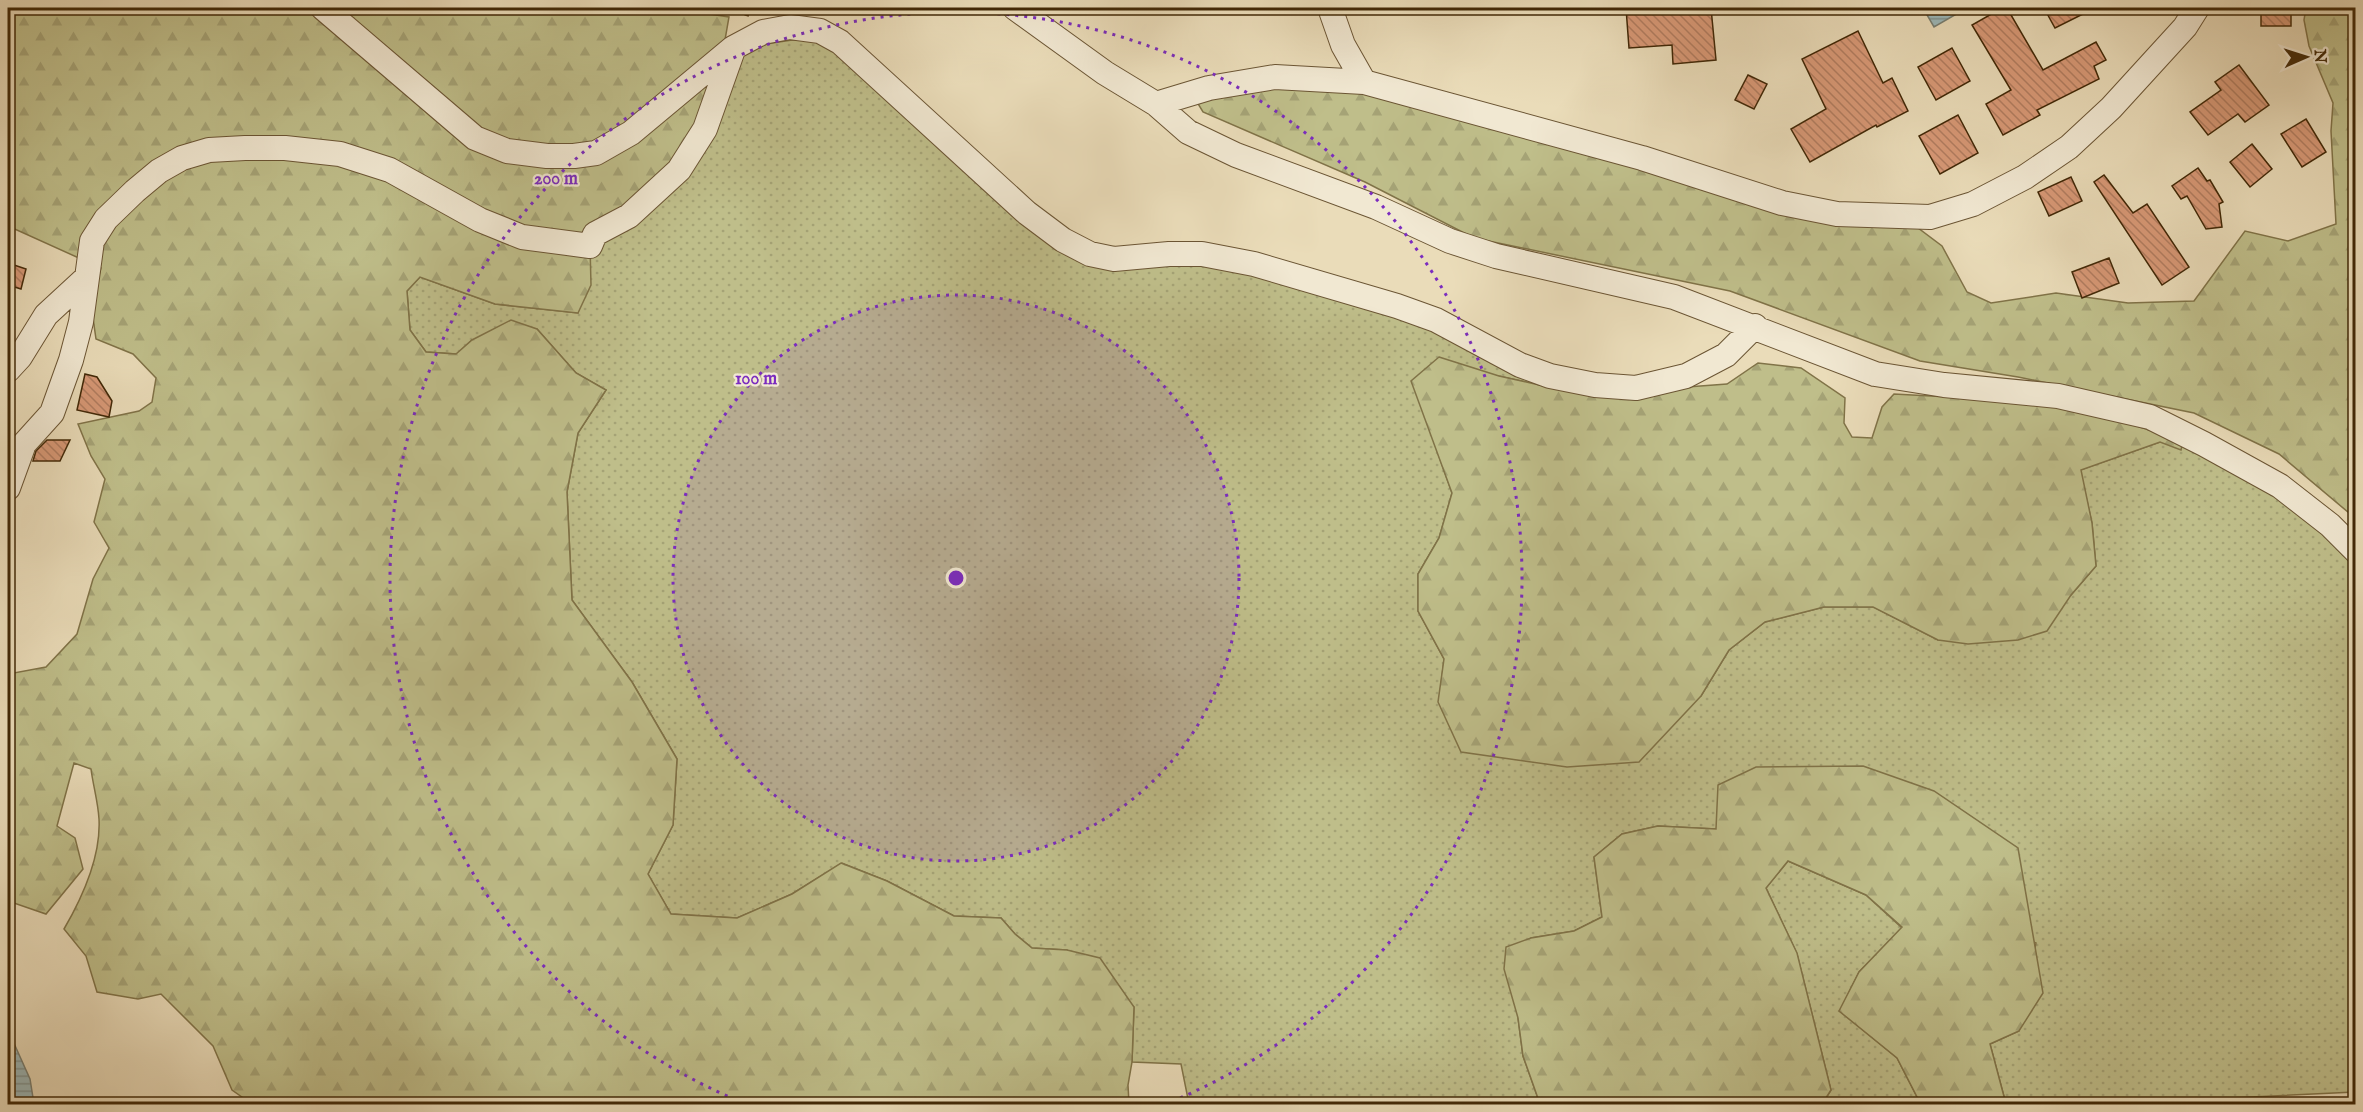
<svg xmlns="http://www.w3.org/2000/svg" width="2363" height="1112" font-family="'IM FELL English',serif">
	<defs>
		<pattern id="grass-dots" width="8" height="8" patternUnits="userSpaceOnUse" patternTransform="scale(1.5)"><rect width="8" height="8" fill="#bfbe8a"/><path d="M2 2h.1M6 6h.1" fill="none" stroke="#a5a376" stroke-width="1.8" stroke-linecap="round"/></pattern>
		<pattern id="forest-firs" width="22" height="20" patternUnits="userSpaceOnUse" patternTransform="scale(1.5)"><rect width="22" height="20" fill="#bfbe8a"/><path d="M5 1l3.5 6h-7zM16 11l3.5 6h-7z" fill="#a5a376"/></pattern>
		<pattern id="water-rules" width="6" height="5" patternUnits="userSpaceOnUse" patternTransform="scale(1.5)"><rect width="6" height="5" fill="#9cb9ba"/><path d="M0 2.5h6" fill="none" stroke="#819695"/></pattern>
		<pattern id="building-back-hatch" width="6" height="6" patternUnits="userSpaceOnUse" patternTransform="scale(1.5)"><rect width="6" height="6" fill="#d89977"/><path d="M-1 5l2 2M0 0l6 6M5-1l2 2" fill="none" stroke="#b17d60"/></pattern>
	</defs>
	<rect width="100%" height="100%" fill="#eadcb9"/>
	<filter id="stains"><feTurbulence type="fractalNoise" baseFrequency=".00333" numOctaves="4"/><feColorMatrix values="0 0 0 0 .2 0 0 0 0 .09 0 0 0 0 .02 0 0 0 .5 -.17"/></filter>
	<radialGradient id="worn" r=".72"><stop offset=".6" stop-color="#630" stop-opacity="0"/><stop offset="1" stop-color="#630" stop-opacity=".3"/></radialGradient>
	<path fill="url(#grass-dots)" stroke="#807348" stroke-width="1.5" d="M799 39 828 44 1071 251 1209 258 1434 324 1557 389 1499 376 1434 442 1452 493 1439 538 1418 574V611L1444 659 1439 702 1701 696 1729 650 1765 622 1824 607H1874L1938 640 2071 595 2096 566 2092 523 2080 470 2160 442 2183 441 2296 502 2355 555V1092L2105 1104H2006L1990 1044 2019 1031 2036 943 1716 829 1658 826 1622 834 1594 857 1602 917 1574 931 1531 938 1518 1018 1523 1056 1540 1104H1189L1181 1064 1132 1062 1134 1007 1067 950 1032 948 1015 934 1001 918 954 916 887 881 842 863 792 894 737 918 671 914 648 874 673 825 677 759 632 682 572 600 567 492 578 433 606 390 576 373 537 329 472 340 457 354 426 352 410 330 407 291 420 277 495 304 578 313 590 246 735 61 752 46Z
		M1788 861 1866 895 1902 928 1859 972 1840 1011 1897 1058 1917 1097 1916 1104H1822L1831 1090 1797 954 1766 888Z"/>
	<path fill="url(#forest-firs)" stroke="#807348" stroke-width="1.5" d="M8 8H670L729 17 714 103 676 188 590 246 591 285 578 313 495 304 420 277 407 291 410 330 426 352 456 354 472 340 511 320 537 329 576 373 606 390 578 433 567 492 572 600 632 682 677 759 673 825 648 874 671 914 737 918 792 894 841 863 887 881 954 916 1001 918 1015 934 1032 948 1067 950 1100 958 1134 1007 1132 1062 1128 1085 1129 1104H252L232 1090 213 1046 161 994 138 999 97 992 86 956 64 929C82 898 101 856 99 819 98 802 93 785 91 769L74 763 57 826 75 838 83 869 46 914 8 901V674L46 667 77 634 93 579 109 548 94 522 105 479 91 456 78 424 139 411 152 402 156 378 133 354 96 339 91 304 101 268 8 226Z
		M2306 8H2355V518L2279 454 2194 413 2018 377 1920 361 1730 291 1474 238 1365 182 1203 112 1197 102 1229 88 1348 85 1918 228 1942 246 1967 292 1991 303 2056 293 2128 303 2194 301 2245 231 2288 241 2336 224 2331 131 2333 103 2309 46 2304 20Z
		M1439 357 1499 376 1557 389 1687 387 1727 384 1758 363 1801 368 1845 398 1844 423 1852 437 1872 438 1882 407 1894 394 2004 400 2091 411 2183 441 2181 450 2160 442 2081 470 2092 523 2096 566 2071 595 2047 631 2018 640 1968 644 1938 640 1873 607H1824L1765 622 1729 650 1701 696 1639 762 1567 767 1461 752 1438 702 1444 659 1418 611V574L1439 538 1452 493 1411 381Z
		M1863 766 1934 791 2018 848 2043 993 2019 1031 1990 1044 2006 1104H1916L1917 1097 1897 1058 1839 1011 1859 972 1902 927 1866 895 1788 861 1766 888 1797 953 1831 1090 1822 1104H1540L1523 1056 1518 1018 1504 969 1506 947 1531 938 1574 931 1602 917 1594 857 1622 834 1658 826 1716 829 1718 785 1756 767Z"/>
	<path fill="url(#water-rules)" stroke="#787f72" stroke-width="1.5" d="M1923 8H1967L1934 27Z
		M8 1030 30 1079 34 1104H8Z"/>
	<path fill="url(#building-back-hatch)" stroke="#412807" stroke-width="1.5" d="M1626 8H1711L1716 60 1673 64 1672 45 1629 48Z
		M2002 8H2007L2043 70 2096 42 2106 60 2094 66 2099 79 2037 110 2040 115 2003 135 1986 104 2011 90 1972 25Z
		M2044 8H2095L2055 28Z
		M2261 8H2291V26H2261Z
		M1858 31 1883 83 1892 78 1908 111 1877 127 1876 125 1810 162 1791 129 1826 109 1802 59Z
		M1952 48 1970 81 1936 100 1918 67Z
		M2239 65 2269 105 2245 122 2238 114 2208 135 2190 112 2221 90 2215 82Z
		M1748 75 1767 84 1754 109 1735 100Z
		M1958 115 1978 153 1940 174 1919 136Z
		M2306 119 2326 152 2302 167 2281 134Z
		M2252 144 2272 169 2250 187 2230 162Z
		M2198 168 2207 181 2210 180 2223 202 2219 204 2222 227 2206 229 2187 196 2181 199 2172 186Z
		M2104 175 2133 213 2147 204 2189 267 2162 285 2094 182Z
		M2071 177 2082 201 2049 216 2038 192Z
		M2109 258 2119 283 2082 298 2072 272Z
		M8 263 26 269 21 289 8 285Z
		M85 374 97 377 112 401 109 417 77 410Z
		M47 440H70L60 461H33L36 451Z"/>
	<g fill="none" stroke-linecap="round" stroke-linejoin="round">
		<g stroke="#6b5534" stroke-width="26">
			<path id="minor" d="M323 8 475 138 507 151 547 156H574L596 153 631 133 733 48 763 32 790 27 820 31 840 42 1027 213 1063 240 1090 254 1114 259 1169 254H1202L1254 264 1397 306 1436 320 1520 365 1550 376 1595 385 1636 388 1686 376 1726 355 1755 326
				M1015 8 1105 73 1156 104 1188 132 1236 155 1376 207 1450 241 1496 256 1674 297 1875 374 1944 385 2058 396 2150 417 2204 444 2280 486 2330 525 2356 551
				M1330 8 1343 45 1364 82
				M1156 104 1209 88 1275 77 1364 82 1642 158 1782 203 1837 214 1930 217 1973 204 2025 177 2069 147 2111 108 2185 27 2197 8
				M8 370 20 357 46 315 85 279
				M8 488 24 444 52 413 71 360 81 322 92 241 106 219 135 191 159 171 182 158 209 150 245 148H285L340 154 390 170 480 220 522 237 590 246 595 234 629 216 679 170 705 129 733 50"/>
		</g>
		<path stroke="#412807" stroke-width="4" stroke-dasharray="4.5 3" stroke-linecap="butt" d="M723 8 750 15"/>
		<use href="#minor" stroke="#f1e8d2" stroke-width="24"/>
	</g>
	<circle cx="956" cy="578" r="283" fill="#7b2cbf" fill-opacity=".12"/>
	<g fill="none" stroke="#7b2cbf" stroke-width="3" stroke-dasharray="3 6">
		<circle cx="956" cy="578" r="283"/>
		<path d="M744 1103A566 566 0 1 1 1168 1103"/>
	</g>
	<circle cx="956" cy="578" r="9" fill="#7b2cbf" stroke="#f1e8d2" stroke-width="3"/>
	<g font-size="18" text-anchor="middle" font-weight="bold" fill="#7b2cbf" stroke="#f1e8d2" stroke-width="4.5" stroke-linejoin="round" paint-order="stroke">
		<text x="556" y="184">200 m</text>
		<text x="756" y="384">100 m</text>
	</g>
	<rect width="2363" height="1112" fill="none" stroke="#eadcb9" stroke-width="30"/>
	<rect x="9" y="9" width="2345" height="1094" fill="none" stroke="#412807" stroke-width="3"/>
	<rect x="15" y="15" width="2333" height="1082" fill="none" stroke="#412807" stroke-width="1.5"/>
	<g transform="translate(2306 57) rotate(87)" stroke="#f1e8d2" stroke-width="4.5" paint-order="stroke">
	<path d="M0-4.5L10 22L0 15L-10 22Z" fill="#412807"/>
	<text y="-9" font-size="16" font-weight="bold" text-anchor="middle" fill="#412807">N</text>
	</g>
	<rect width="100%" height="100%" filter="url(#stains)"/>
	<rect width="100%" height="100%" fill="url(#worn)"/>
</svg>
